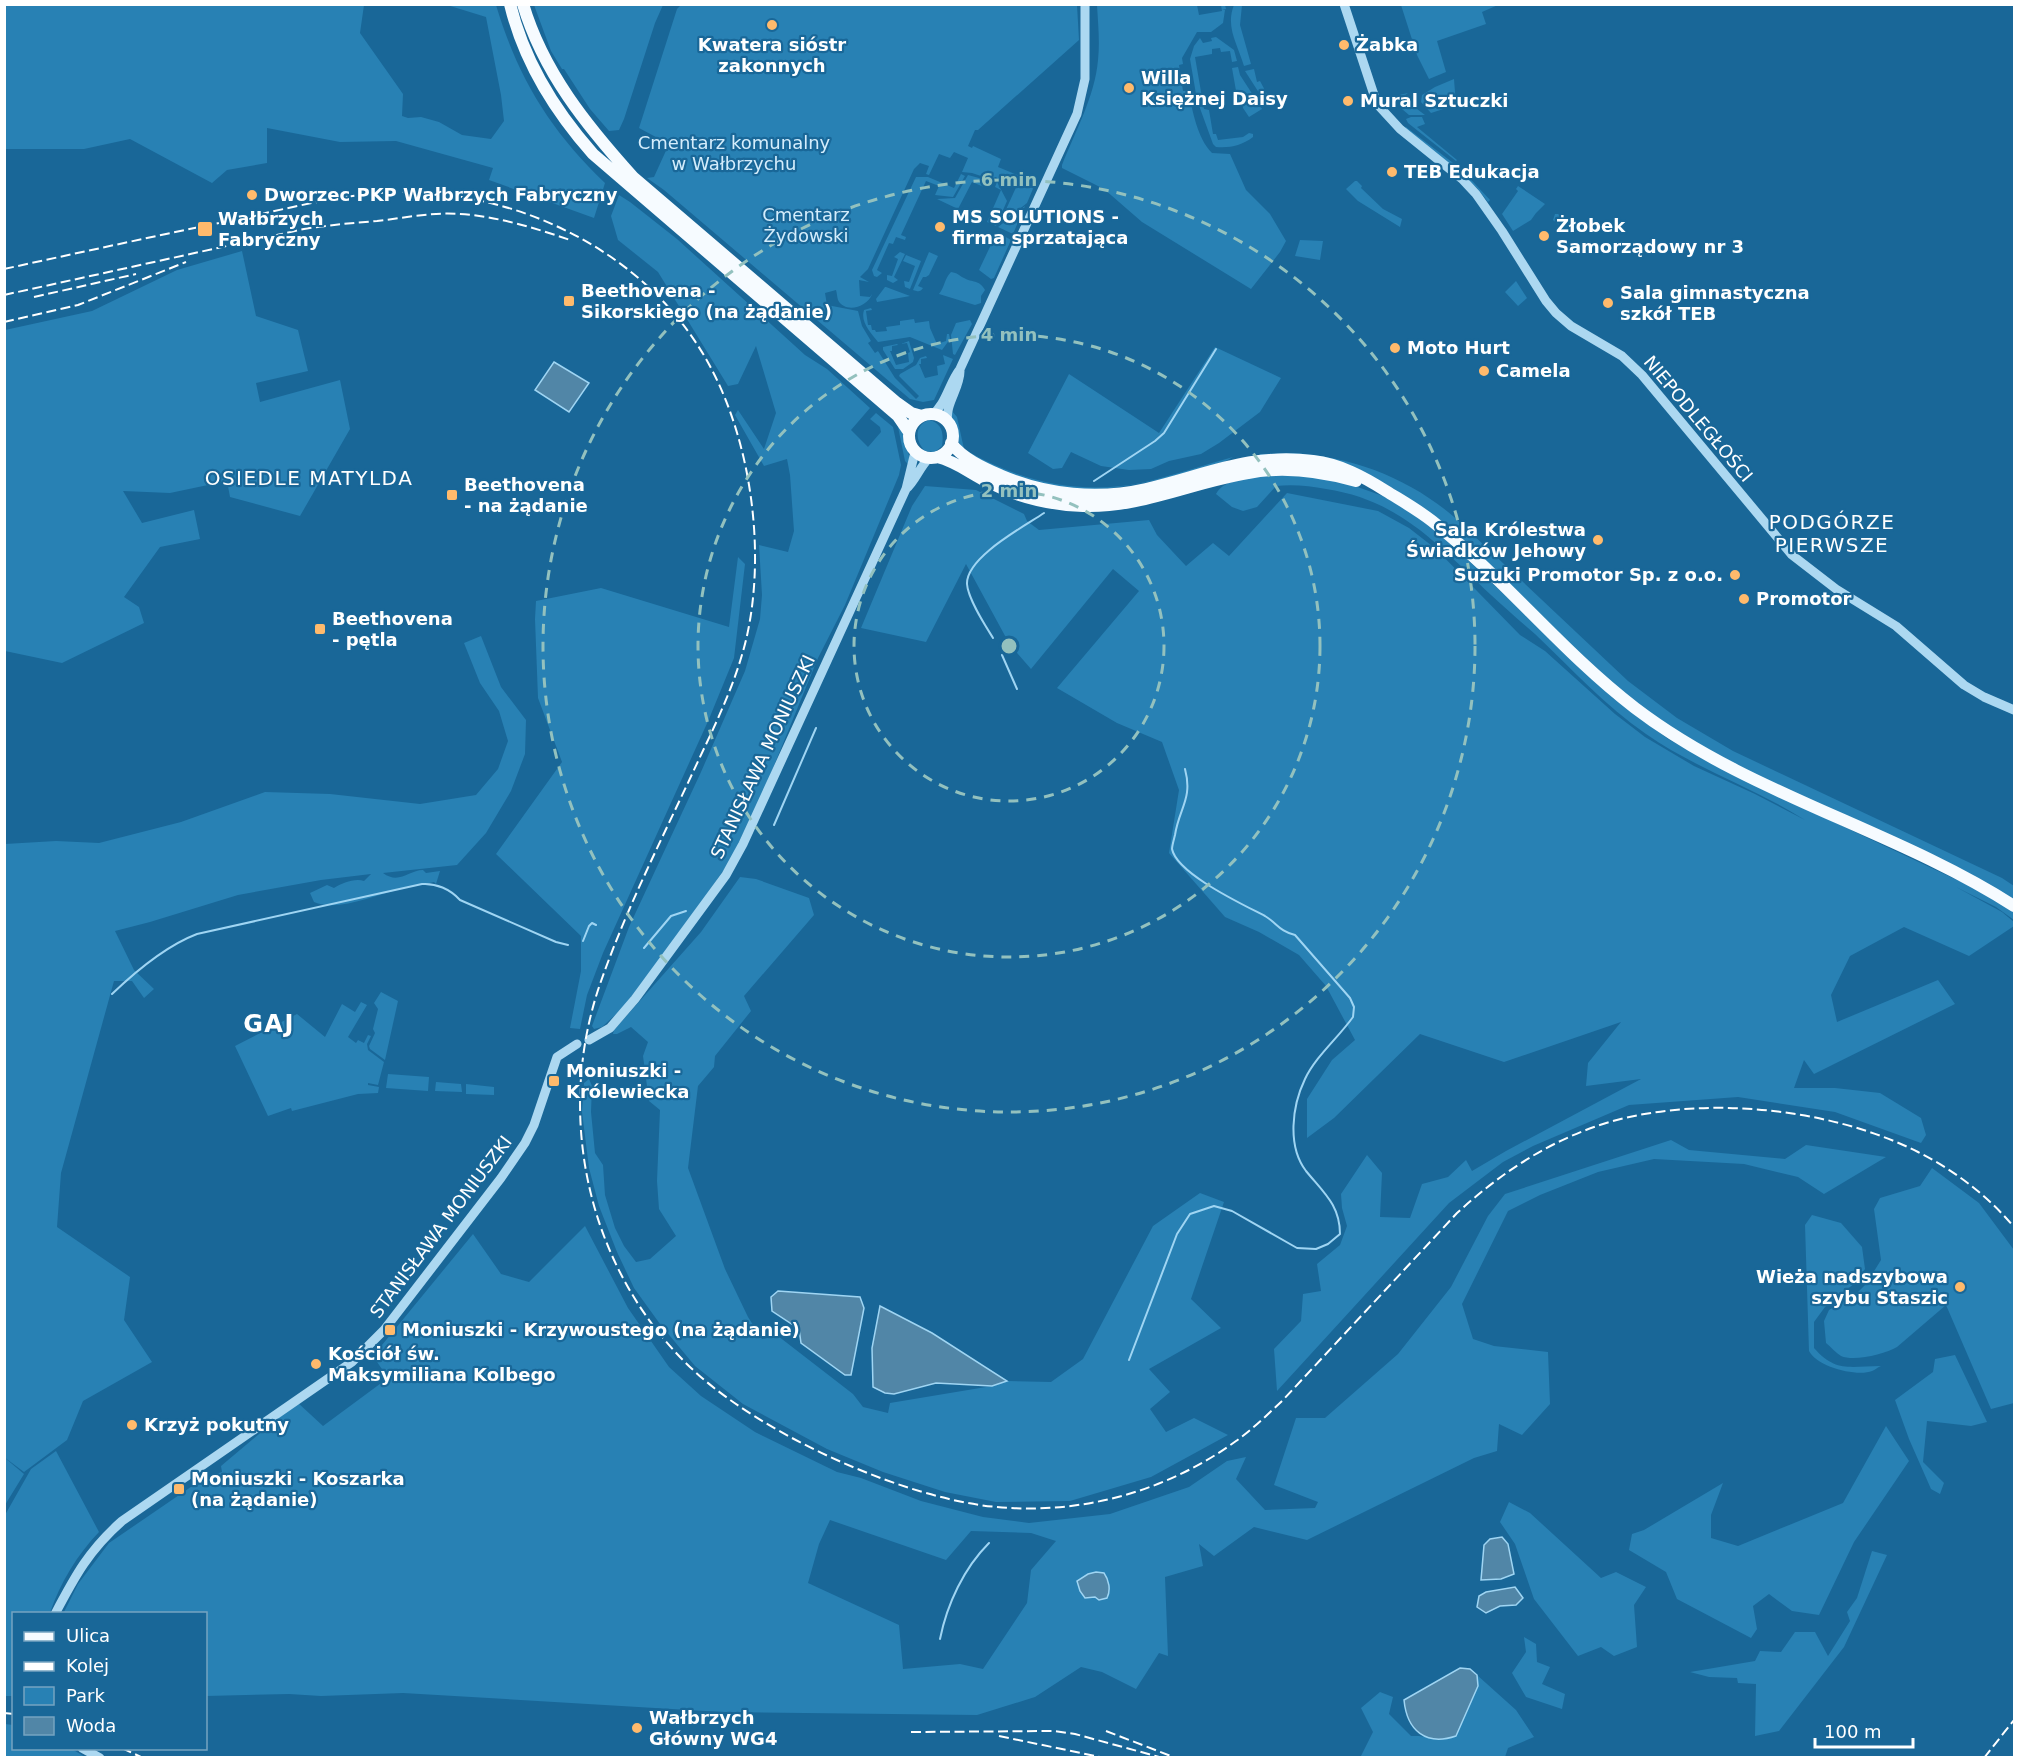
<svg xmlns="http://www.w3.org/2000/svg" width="2019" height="1762" font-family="'DejaVu Sans',sans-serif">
	<rect width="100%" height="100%" fill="#196798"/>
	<path fill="#2881b4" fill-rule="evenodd" d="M5 4 364 5 360 33 403 94 402 116 408 118 421 117 439 122 462 135 491 139 504 121 501 95 486 17 447 5H496C518 78 550 130 605 183L594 218 489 180 493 168 396 141 340 142 267 128V163L227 170 212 183 130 139 84 149H5Z
		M534 5H663L655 23 624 119 619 130 609 131 590 109 564 69H562L551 51Z
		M681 5H1077L1079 40 978 130H975L968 146 972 148 973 146 1001 159 998 167 1030 180 1000 181 996 177 990 179 972 173 962 172 968 158 954 152 950 158 939 154 929 175 926 174 929 166 920 163 914 169 868 269 860 277 869 282 859 280 860 296 870 297 872 294C868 307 845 314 838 300 837 297 837 293 836 290L825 293 827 305 858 311 862 326 871 341 868 343 875 353 878 351 895 378 916 399 919 396 899 376 900 374 916 365 920 358 926 356 927 358 921 359V364H919L925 378 938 375 937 366 945 364 943 355 953 359 934 400 923 402 910 399 664 190 647 178 654 177 669 144 639 128 677 9Z
		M1097 5H1197L1199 15 1222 11 1221 5H1225L1226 9 1222 10H1225L1223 23 1211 32H1197L1182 58 1183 64 1179 65 1183 91H1188C1193 111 1197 138 1212 153L1230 154 1246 190 1270 214 1286 241 1280 252 1251 289 1142 222 1104 189 1062 168V165C1075 132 1095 96 1098 60 1100 42 1098 23 1097 5Z
		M1234 5H1242L1240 25 1251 64 1244 66C1238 45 1225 27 1234 5Z
		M1401 5V4L1498 5 1482 12 1486 24 1437 41 1446 72 1429 79 1417 55Z
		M1216 37 1234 50 1237 61 1232 62 1230 51 1221 52 1220 48 1212 49V54L1195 57 1204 109 1209 110 1213 134H1216L1218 140 1243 137 1249 133 1253 134V137C1241 146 1230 148 1216 147L1213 144 1197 100 1190 59 1194 46 1200 38 1203 43 1212 41 1211 38Z
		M1238 67 1240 75 1262 109 1249 117 1243 108 1242 102H1238L1232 68Z
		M1254 69 1257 82 1260 81 1268 96 1263 99 1245 71Z
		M1454 79 1456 105 1431 113 1421 102 1422 95 1435 87Z
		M1408 93 1394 103 1386 104 1381 99Z
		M1406 106H1413L1425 115H1409L1402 109Z
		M1411 117H1422L1425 124 1417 127 1457 160 1456 161 1408 123 1406 119Z
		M1406 127 1461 169 1490 200 1488 202 1477 188 1405 128Z
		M961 174 965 176 953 197 935 195 939 186 926 181 901 235 906 237 905 240 896 237 893 244 889 243 877 270 882 273 877 277 874 276 872 270 916 177H928L954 188Z
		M968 175 990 181 986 182 984 187 972 182 958 209 937 199 955 198Z
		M1355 181H1357L1362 186 1361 188 1383 209 1402 219 1400 227 1358 201 1346 189Z
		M997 182 1007 201 996 226 987 222 1001 190 995 187Z
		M1018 183 1035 184 1027 203 999 225Z
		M1518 186 1545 204 1536 213 1531 220 1513 231 1502 214 1518 191 1516 189Z
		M619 195 630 202 677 239 805 355 827 369 870 408 851 430 868 447 881 432 880 427 870 419 876 413 893 427 901 465 899 475 845 605 818 658 766 785 730 861 702 901 624 1007 602 1027 594 1029 592 1026 629 927 701 772 745 671 760 619 762 595 759 545 788 552 794 531 790 475 787 459 764 466 735 415 738 410 764 449 776 413 756 346 738 384 728 386 658 272 618 240 611 216Z
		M1025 206 1013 234 998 227Z
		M1555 214H1558L1568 223 1566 228H1562L1553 220Z
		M997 232 1011 240 994 278 991 279 979 270Z
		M1300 240 1323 241 1320 260 1295 256Z
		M242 251 256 316 298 330 308 371 256 383 260 402 340 380 350 429 300 516 230 497 227 481 170 493 123 491 142 523 194 510 200 539 160 547 124 597 139 607 144 623 62 663 5 651V330L92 311 177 270Z
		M900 252 905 254 894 277 898 280 893 283 887 280V275L892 276 898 259 894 257Z
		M929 252 938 256 929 275 926 277H923L918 286 923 288C920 293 917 291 913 290Z
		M906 255 921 261 910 289 905 287 904 281 909 282 915 266 903 261Z
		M951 272C958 273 958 275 964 278 972 283 979 279 985 290L981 296V303L975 305 939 294C945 287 944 279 951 272Z
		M1516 281 1527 298 1518 306 1505 292Z
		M885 287H886L910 296 877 302 876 299Z
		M871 308 872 310 866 311 868 325H871L872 330H875L876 332 887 331 886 327 900 325V321L914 319 915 323 929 321 930 328 937 344 946 341 947 334H949L950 339 942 350 910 337 878 342C871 333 860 322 864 310Z
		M970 320 972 324 955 355 953 354 951 335 956 323Z
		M909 341 914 358 913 362 903 369H895L883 350V347L897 344 898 345 892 346V351H890L896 365 909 362 908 353 910 352 907 343 901 344Z
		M1215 347 1281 378 1260 412 1219 443 1201 454 1169 461 1151 469 1129 470 1101 466 1071 452 1062 468 1053 469 1028 453 1069 374 1159 433Z
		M951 410 957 417 964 449C955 441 952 422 951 410Z
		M929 420C942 423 944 433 942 446L935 452 925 451C915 441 914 425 929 420Z
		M897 422C903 432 911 453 909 465L905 461Z
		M969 452C1022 482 1081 495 1141 483 1172 476 1203 465 1233 457L1226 461C1158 481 1093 502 1022 479 1004 473 986 462 968 454Z
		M1294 453C1353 457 1408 478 1453 516L1628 681 1677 718 1733 751 2002 878 2014 886V900L1699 747 1638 705 1388 489 1260 456V454Z
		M1289 475 1314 477 1349 484 1383 496 1414 514 1452 545 1613 698 1668 739 1732 774 1974 888 2014 912V920L1996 907 1956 887 2002 912 2014 922V926L1969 956 1904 927 1850 956 1831 995 1837 1022 1938 980 1955 1004 1814 1074 1804 1060 1794 1088H1835L1880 1093 1921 1118 1926 1135 1921 1143 1835 1112 1738 1097 1629 1105 1533 1146 1503 1162 1449 1203 1277 1391 1274 1349 1301 1321 1303 1294 1321 1291 1317 1264 1340 1245 1347 1226 1342 1208 1341 1194 1367 1155 1382 1173 1380 1217 1410 1218 1422 1184 1448 1177 1466 1160 1472 1171 1506 1151 1641 1079 1586 1086 1588 1063 1621 1022 1504 1062 1420 1034 1334 1118 1307 1138V1099L1332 1060 1355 1040 1326 986 1299 955 1259 932 1225 917 1169 853 1179 790 1162 742 1117 723 1057 688 1139 591 1113 569 1031 669 1010 645 966 564 926 642 861 628 912 506 925 486 976 490 1024 514 1027 521 1039 530 1149 520 1157 535 1186 566 1213 543 1229 556 1287 493 1378 511 1409 528 1436 549 1520 635 1545 651 1615 714 1645 737 1694 766 1755 794 1805 820C1755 788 1696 769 1646 734 1605 706 1571 668 1535 634 1520 621 1505 608 1491 595 1439 546 1400 500 1326 489 1310 486 1293 484 1276 486L1257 507 1243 511 1232 507 1216 494C1227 474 1268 476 1289 475Z
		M738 557 745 564 734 658 709 719 603 953 587 995 580 1029 570 1028 581 971V936L496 854 562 762 538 698 535 619 536 601 601 588 729 627Z
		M481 636 501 687 526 720 525 754 511 791 486 833 457 865 383 873C399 885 409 870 423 870L426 873 440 871 436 884 434 882C421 885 409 886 397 890 373 896 337 912 314 902L310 893 327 885 334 888C342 883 355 878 364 881L371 874 321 880 238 895 150 922 115 931 134 970 154 989 144 998 132 981H114L61 1173 57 1227 130 1277 124 1320 152 1362 83 1401 67 1440 24 1472 4 1457 5 844 56 841 99 843 181 822 265 792 330 794 420 804 476 795 498 769 508 741 499 711 480 683 464 643Z
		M740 877 756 879 809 898 814 915 744 996 751 1011 715 1056 714 1067 698 1086 688 1168 725 1269 748 1317 762 1339 778 1336 853 1394 863 1407 888 1413 890 1403 992 1386 1007 1381 1051 1382 1083 1359 1153 1226 1200 1193 1224 1202 1191 1299 1221 1328 1149 1369 1170 1392 1150 1409 1166 1432 1194 1418 1228 1435 1151 1477 1070 1501 996 1502 945 1492 883 1472 827 1449 743 1404 695 1366 660 1324 634 1288 617 1252 599 1206 589 1168 582 1112 584 1083 589 1079 592 1086 591 1112 595 1153 603 1165 605 1195 615 1228 624 1246 636 1262 650 1259 676 1236 659 1209 657 1181 660 1110 649 1101 643 1056 648 1042 631 1027 617 1034H613L614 1030 701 932Z
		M381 992 398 1001 385 1060 370 1049 369 1046 375 1033 373 1029 378 1009 374 1003Z
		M361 1002 367 1005 348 1037 356 1043 358 1040 364 1043 368 1035 371 1036 367 1044 368 1050 384 1062 378 1085 368 1083V1085L379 1087 378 1093 358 1094 292 1111 291 1108 268 1116 235 1046 297 1014 325 1037 342 1004 355 1012Z
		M388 1074 429 1077 428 1091 386 1088Z
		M436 1082 461 1084 462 1092 435 1091Z
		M466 1084 494 1087V1095L466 1094Z
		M1671 1140 1689 1150 1785 1159 1806 1145 1886 1157 1824 1194 1798 1177 1744 1164 1654 1159 1598 1172 1540 1195 1508 1211 1462 1304 1473 1339 1494 1346 1548 1352 1550 1404 1522 1435 1499 1424 1497 1451 1474 1458 1307 1540 1254 1527 1214 1556 1199 1544 1203 1566 1165 1577 1168 1656 1159 1653 1136 1689 1102 1672 1081 1667 1035 1697 977 1715 722 1712 403 1693 321 1696 289 1694 206 1696V1614H63L78 1584 109 1543 204 1478 222 1472 221 1466 297 1402 323 1426 388 1378 373 1356 473 1234 501 1274 529 1282 585 1226 628 1308 669 1367 701 1396 755 1432 837 1472 861 1478 921 1501 983 1517 1029 1523 1110 1514 1189 1487 1227 1461 1246 1457 1236 1479 1265 1510 1315 1508 1318 1502 1274 1485 1296 1418H1325L1398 1354 1451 1287 1488 1216 1505 1194ZM830 1520 946 1560 971 1531 1031 1533 1056 1541 1031 1570 1027 1603 983 1669 960 1664 903 1669 899 1625 808 1583 819 1544ZM1096 1572 1104 1573 1095 1597 1085 1598 1080 1591 1079 1587 1088 1574Z
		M1932 1168 1979 1203 2014 1250V1403L1991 1409 1946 1305 1897 1347C1885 1354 1854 1362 1841 1356 1836 1353 1831 1347 1826 1343L1824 1321 1829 1310 1855 1295 1866 1284 1881 1260 1874 1209 1880 1198 1920 1186Z
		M1812 1215 1841 1223 1862 1247 1865 1269 1855 1283 1825 1307 1814 1322V1348C1836 1373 1850 1366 1881 1366 1878 1367 1875 1370 1872 1371 1857 1377 1817 1367 1809 1351L1805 1225Z
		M1955 1355 1987 1422 1971 1426 1927 1421 1923 1462 1944 1483 1940 1494 1931 1489 1909 1439 1895 1400 1933 1372 1935 1359Z
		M1886 1426 1909 1461 1854 1542 1819 1615 1792 1611 1769 1594 1753 1606 1757 1629 1751 1638 1677 1599 1666 1572 1629 1550 1632 1534 1644 1530 1723 1483 1711 1515V1538L1738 1546 1843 1503Z
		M56 1451 99 1532C77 1555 60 1583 50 1613L14 1614 13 1696H5V1515L31 1469Z
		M5 1458 24 1474 5 1505Z
		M1509 1502 1530 1513 1601 1578 1616 1572 1646 1587 1634 1605 1637 1647 1614 1656 1601 1647 1578 1656 1534 1599 1515 1544 1500 1522Z
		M1872 1551 1887 1555 1844 1647 1779 1731 1755 1736 1756 1684 1738 1683 1737 1678 1709 1677 1690 1672 1755 1661 1760 1651 1781 1652 1795 1632H1815L1828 1656 1850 1621 1847 1612 1857 1598Z
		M1524 1637 1536 1644 1537 1662 1550 1667 1542 1684 1565 1694 1562 1709 1526 1697 1512 1673 1526 1652Z
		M1477 1675 1516 1710 1534 1737 1508 1748 1505 1757 1360 1758 1373 1732 1361 1708 1380 1692 1393 1697 1389 1714 1411 1736C1430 1735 1436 1742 1456 1736L1478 1686Z
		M5 1724 13 1725 14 1748 72 1749 85 1757H5Z"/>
	<path fill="#5186a7" stroke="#9fd5f3" stroke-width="1.5" d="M554 362 589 383 569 412 535 390Z
		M778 1291 860 1297 864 1308 851 1375H845L801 1343 799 1329 772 1311 771 1297Z
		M880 1306 932 1333 1007 1381 992 1386 936 1383 894 1394 885 1393 873 1387 872 1348Z
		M1502 1537 1508 1544 1514 1574 1501 1579 1481 1580 1484 1545 1490 1539Z
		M1096 1572 1104 1573C1109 1580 1111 1590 1107 1598L1099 1600 1095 1597 1085 1598 1080 1591 1077 1581 1088 1574Z
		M1515 1587 1523 1598 1516 1605 1500 1606 1486 1613 1477 1607 1479 1596 1486 1592Z
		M1460 1668 1470 1669 1477 1675 1478 1686 1456 1736C1426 1746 1407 1731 1404 1700Z"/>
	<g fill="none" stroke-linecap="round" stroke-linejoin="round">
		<path stroke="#9fd5f3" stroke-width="2" d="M1094 481 1155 441 1164 433 1216 349
			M993 638C985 625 968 599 967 584 966 557 1025 526 1044 513
			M1002 655 1017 689
			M774 825 816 728
			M583 941 589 926 592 923 596 925
			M644 948 671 916 686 911
			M112 994C135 972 168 945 197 934L422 884C436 883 450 889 460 900L556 942 568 945
			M1129 1360 1177 1234 1190 1214 1214 1206 1232 1211 1297 1248 1316 1249 1328 1244 1340 1234C1340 1205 1323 1192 1306 1171 1287 1146 1292 1106 1305 1079 1316 1056 1338 1038 1353 1017L1354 1007 1350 998 1295 935C1279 931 1278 924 1265 916 1244 905 1177 874 1172 849 1172 846 1174 839 1175 835 1179 808 1193 799 1185 769
			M940 1639C947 1604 964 1568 989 1543"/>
		<path stroke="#acd8f1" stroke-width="9" d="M1344 4 1377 104 1400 129 1462 179 1476 194 1502 231 1546 301 1556 313 1571 326 1622 356 1642 375 1792 555 1836 589 1896 626 1964 685 1984 697 2014 710
			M932 415C946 404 949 383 960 369L1077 114 1085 79V4
			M948 423C944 405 960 389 960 371
			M906 489C916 480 919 468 929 458
			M589 1040 610 1028 635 999 726 875 743 844 906 489 915 452
			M55 1614C75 1576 89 1550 122 1521L352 1362 384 1330 501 1178 525 1143 534 1125 557 1057 577 1044
			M82 1748 100 1758"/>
		<path stroke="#f6fbff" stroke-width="12" d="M510 4C524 62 554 110 593 154L898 416 909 432
			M523 4C543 72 587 126 633 177L897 403 911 413 922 416
			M909 436a22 22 0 1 1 44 0a22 22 0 1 1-44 0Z
			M951 443C963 459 984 468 1002 476 1047 495 1098 500 1146 489 1206 475 1249 453 1313 461 1340 464 1364 477 1386 491 1402 501 1418 510 1432 521 1504 578 1562 652 1635 708 1749 795 1894 829 2014 906
			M937 457C955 461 970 473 986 481 1015 496 1050 505 1083 506 1141 508 1192 482 1248 473 1284 466 1320 471 1356 481"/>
		<path stroke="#fff" stroke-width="2" stroke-dasharray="10 4.5" stroke-linecap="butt" d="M4 269C82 252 160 235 238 219 291 208 345 193 399 192 524 191 654 257 712 370 752 447 766 555 746 640 736 681 718 719 700 757 665 833 626 908 599 987 553 1125 592 1282 702 1378 765 1432 868 1480 949 1499 1047 1523 1154 1501 1236 1441 1253 1429 1268 1414 1283 1400L1457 1213C1499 1175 1541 1146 1594 1127 1691 1093 1827 1106 1918 1152 1954 1170 1988 1196 2014 1227
			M4 295 304 229C329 225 352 223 377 221 404 218 431 212 459 214 496 216 535 228 570 240
			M34 297 136 274
			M4 322 78 305 186 262
			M4 1713 14 1714
			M1106 1731 1176 1758
			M911 1732 1054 1731 1075 1734 1163 1758
			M999 1736 1105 1758
			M122 1748 143 1758
			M1984 1758 2014 1720"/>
	</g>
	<g fill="none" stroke="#93c1be" stroke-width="3" stroke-dasharray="10 8">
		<circle cx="1009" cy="646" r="155"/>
		<circle cx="1009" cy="646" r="311"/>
		<circle cx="1009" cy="646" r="466"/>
	</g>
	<g fill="#ffba6c" stroke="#196798" stroke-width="2">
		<circle cx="772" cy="25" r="6"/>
		<circle cx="1344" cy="45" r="6"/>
		<circle cx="1129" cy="88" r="6"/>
		<circle cx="1348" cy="101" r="6"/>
		<circle cx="1392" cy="172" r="6"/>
		<circle cx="252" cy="195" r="6"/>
		<circle cx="940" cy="227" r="6"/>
		<rect x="197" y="221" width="16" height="16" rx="3"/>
		<circle cx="1544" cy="236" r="6"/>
		<rect x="563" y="295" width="12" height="12" rx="3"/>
		<circle cx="1608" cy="303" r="6"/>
		<circle cx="1395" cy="348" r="6"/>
		<circle cx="1484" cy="371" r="6"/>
		<rect x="446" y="489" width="12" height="12" rx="3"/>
		<circle cx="1598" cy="540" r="6"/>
		<circle cx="1735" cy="575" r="6"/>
		<circle cx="1744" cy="599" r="6"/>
		<rect x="314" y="623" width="12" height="12" rx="3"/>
		<rect x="548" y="1075" width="12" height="12" rx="3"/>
		<circle cx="1960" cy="1287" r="6"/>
		<rect x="384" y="1324" width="12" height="12" rx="3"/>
		<circle cx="316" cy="1364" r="6"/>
		<circle cx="132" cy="1425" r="6"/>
		<rect x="173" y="1483" width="12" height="12" rx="3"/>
		<circle cx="637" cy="1728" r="6"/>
	</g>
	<g text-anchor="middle" stroke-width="4.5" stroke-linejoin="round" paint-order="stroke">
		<g font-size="18" font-weight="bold" fill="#fff" stroke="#196798" text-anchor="start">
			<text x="772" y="51" text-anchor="middle">Kwatera sióstr<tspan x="772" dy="21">zakonnych</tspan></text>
			<text x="1356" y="51">Żabka</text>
			<text x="1141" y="84">Willa<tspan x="1141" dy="21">Księżnej Daisy</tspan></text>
			<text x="1360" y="107">Mural Sztuczki</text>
			<text x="1404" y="178">TEB Edukacja</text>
			<text x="264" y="201">Dworzec PKP Wałbrzych Fabryczny</text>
			<text x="952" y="223">MS SOLUTIONS -<tspan x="952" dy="21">firma sprzatająca</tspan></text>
			<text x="218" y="225">Wałbrzych<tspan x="218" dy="21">Fabryczny</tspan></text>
			<text x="1556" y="232">Żłobek<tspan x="1556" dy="21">Samorządowy nr 3</tspan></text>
			<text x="581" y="297">Beethovena -<tspan x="581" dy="21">Sikorskiego (na żądanie)</tspan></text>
			<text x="1620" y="299">Sala gimnastyczna<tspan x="1620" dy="21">szkół TEB</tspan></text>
			<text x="1407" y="354">Moto Hurt</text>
			<text x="1496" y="377">Camela</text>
			<text x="464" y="491">Beethovena<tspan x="464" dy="21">- na żądanie</tspan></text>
			<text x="1586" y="536" text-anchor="end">Sala Królestwa<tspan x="1586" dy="21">Świadków Jehowy</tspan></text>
			<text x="1723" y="581" text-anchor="end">Suzuki Promotor Sp. z o.o.</text>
			<text x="1756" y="605">Promotor</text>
			<text x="332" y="625">Beethovena<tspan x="332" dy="21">- pętla</tspan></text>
			<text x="566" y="1077">Moniuszki -<tspan x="566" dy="21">Królewiecka</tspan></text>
			<text x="1948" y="1283" text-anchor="end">Wieża nadszybowa<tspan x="1948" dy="21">szybu Staszic</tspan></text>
			<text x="402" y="1336">Moniuszki - Krzywoustego (na żądanie)</text>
			<text x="328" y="1360">Kościół św.<tspan x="328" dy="21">Maksymiliana Kolbego</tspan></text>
			<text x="144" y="1431">Krzyż pokutny</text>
			<text x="191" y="1485">Moniuszki - Koszarka<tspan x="191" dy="21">(na żądanie)</tspan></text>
			<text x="649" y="1724">Wałbrzych<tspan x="649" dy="21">Główny WG4</tspan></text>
		</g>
		<g font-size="18" fill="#d4edfc" stroke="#196798">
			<text x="734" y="149">Cmentarz komunalny<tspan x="734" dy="21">w Wałbrzychu</tspan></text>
			<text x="806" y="221">Cmentarz<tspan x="806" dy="21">Żydowski</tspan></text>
		</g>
		<g font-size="18" fill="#fff" stroke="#196798">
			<text transform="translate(1698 419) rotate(50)" y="6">NIEPODLEGŁOŚCI</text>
			<text transform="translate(763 757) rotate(-65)" y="6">STANISŁAWA MONIUSZKI</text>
			<text transform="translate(441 1227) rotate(-53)" y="6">STANISŁAWA MONIUSZKI</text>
		</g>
		<g font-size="20" letter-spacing="1.5" fill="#fff" stroke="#196798">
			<text x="309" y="485">OSIEDLE MATYLDA</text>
			<text x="1832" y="529">PODGÓRZE<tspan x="1832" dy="23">PIERWSZE</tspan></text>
		</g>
		<g font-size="24" font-weight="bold" letter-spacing="1.5" fill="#fff" stroke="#196798">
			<text x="269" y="1032">GAJ</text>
		</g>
	</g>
	<circle cx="1009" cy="646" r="9" fill="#93c1be" stroke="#196798" stroke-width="3"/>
	<g font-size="18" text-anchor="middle" font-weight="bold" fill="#93c1be" stroke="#196798" stroke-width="4.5" stroke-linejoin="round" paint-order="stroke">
		<text x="1009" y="186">6 min</text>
		<text x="1009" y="341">4 min</text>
		<text x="1009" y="497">2 min</text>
	</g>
	<rect width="2019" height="1762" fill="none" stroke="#ffffff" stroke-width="12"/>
	<rect x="12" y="1612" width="195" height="138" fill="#196798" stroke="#75a4c1" stroke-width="1.5"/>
	<rect x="24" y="1632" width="30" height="9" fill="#f6fbff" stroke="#75a4c1" stroke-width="1.5"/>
	<text x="66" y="1642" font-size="18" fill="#ffffff">Ulica</text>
	<rect x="24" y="1662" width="30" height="9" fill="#ffffff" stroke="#75a4c1" stroke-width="1.5"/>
	<text x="66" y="1672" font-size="18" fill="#ffffff">Kolej</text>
	<rect x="24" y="1687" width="30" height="18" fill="#2881b4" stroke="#75a4c1" stroke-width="1.5"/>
	<text x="66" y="1702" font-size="18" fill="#ffffff">Park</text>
	<rect x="24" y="1717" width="30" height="18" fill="#5186a7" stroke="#75a4c1" stroke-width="1.5"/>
	<text x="66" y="1732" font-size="18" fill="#ffffff">Woda</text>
	<path d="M1815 1738v9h98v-9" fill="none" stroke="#ffffff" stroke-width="3"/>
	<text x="1824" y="1738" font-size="18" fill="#ffffff" stroke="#196798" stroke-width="4.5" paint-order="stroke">100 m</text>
</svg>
